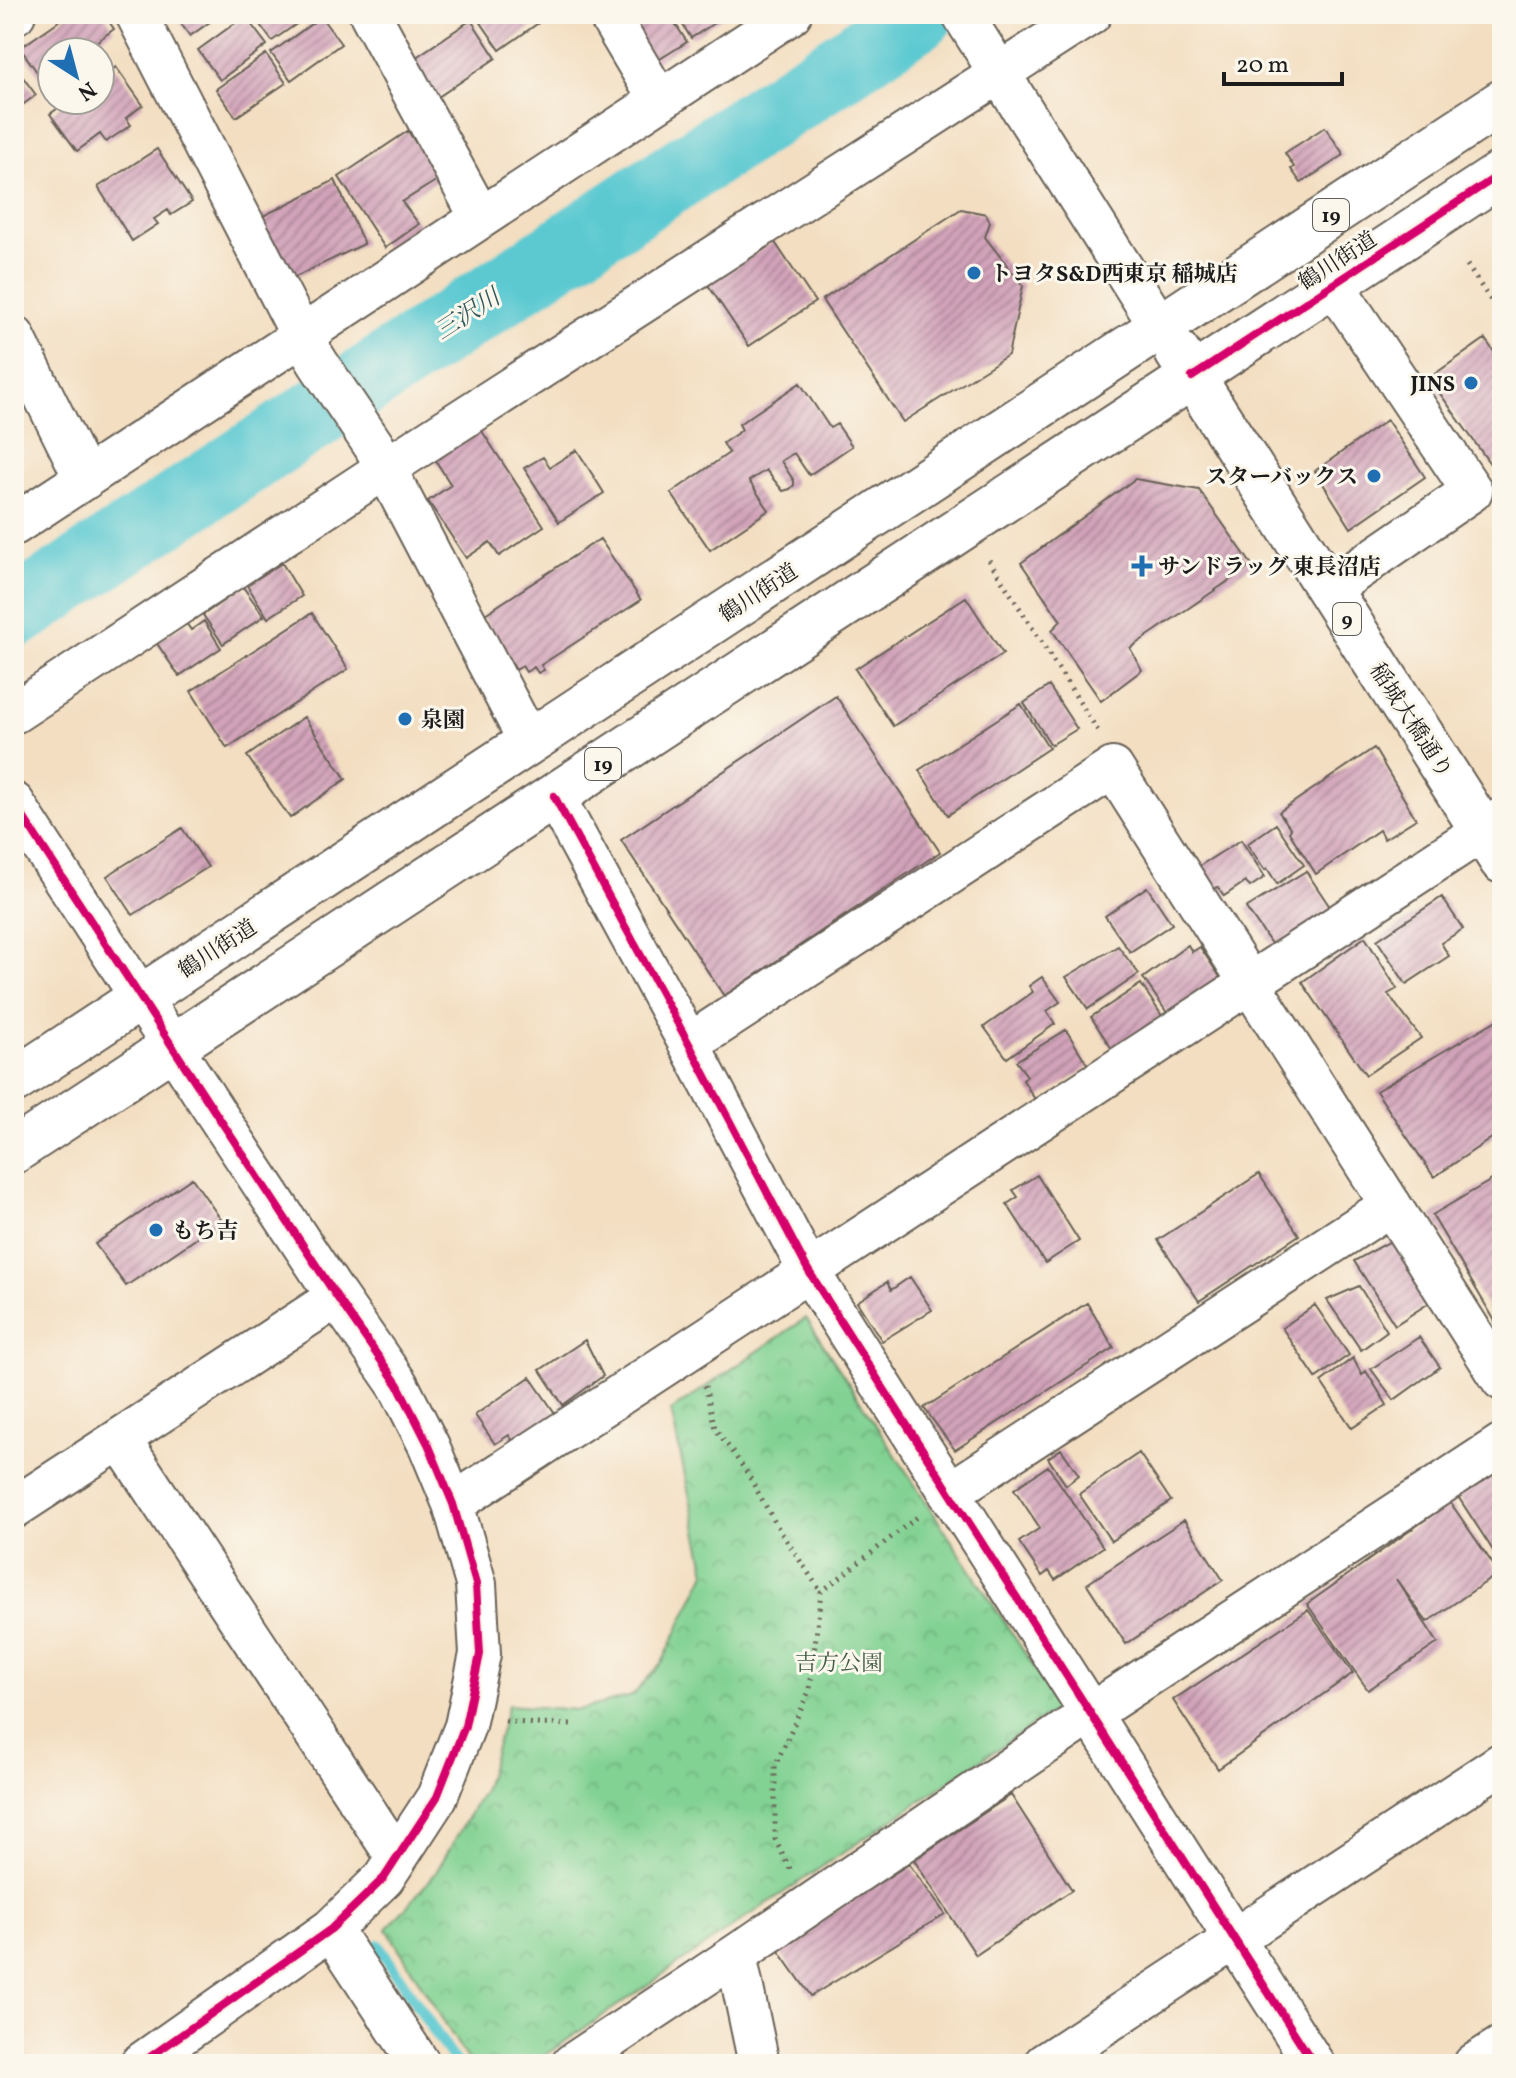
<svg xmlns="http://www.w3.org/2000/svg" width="1516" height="2078" font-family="Vollkorn,'Noto Serif JP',serif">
	<defs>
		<pattern id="park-crowns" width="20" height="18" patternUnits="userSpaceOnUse" patternTransform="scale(2)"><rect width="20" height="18" fill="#82d293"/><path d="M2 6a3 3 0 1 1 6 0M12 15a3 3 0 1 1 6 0" fill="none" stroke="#70b47e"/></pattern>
		<pattern id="building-hatch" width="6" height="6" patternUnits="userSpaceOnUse" patternTransform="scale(2)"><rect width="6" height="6" fill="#d2a3b9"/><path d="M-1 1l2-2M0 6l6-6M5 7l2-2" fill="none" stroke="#aa8496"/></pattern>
	</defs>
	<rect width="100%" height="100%" fill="#fbf7ec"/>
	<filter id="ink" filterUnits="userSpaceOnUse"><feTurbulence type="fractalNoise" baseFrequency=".0125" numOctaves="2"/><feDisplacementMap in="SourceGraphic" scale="16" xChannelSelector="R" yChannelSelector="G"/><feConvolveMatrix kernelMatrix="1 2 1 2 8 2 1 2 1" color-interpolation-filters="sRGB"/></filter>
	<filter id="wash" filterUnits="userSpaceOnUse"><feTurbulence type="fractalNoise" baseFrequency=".006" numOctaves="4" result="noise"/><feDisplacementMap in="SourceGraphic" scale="32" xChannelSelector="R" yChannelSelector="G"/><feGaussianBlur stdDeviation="1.8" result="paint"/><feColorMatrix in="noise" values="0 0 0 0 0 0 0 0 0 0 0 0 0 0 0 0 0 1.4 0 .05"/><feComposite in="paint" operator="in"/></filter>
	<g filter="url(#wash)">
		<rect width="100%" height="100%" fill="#f3dec1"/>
		<path fill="url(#park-crowns)" stroke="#4f7758" stroke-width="2" d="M806 1318 1060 1707 719 1936 532 2064H470L387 1929 435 1874 484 1789 508 1705 578 1710 632 1696 663 1661 706 1572 671 1411Z"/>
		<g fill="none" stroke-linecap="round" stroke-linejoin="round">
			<path stroke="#5cc9d1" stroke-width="12" d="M378 1945 456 2064"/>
			<path stroke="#5cc9d1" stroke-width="70" d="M14 614 920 14"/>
		</g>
		<g id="blocks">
			<path fill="url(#building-hatch)" d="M69 14H104L114 29 95 43 103 54 100 57V52H52V93L20 48Z
				M174 14H221L190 36Z
				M252 14H311L272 41Z
				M475 14H551L500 50Z
				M625 14H669L687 42 655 62Z
				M676 14H720L722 18 691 38Z
				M245 16 267 45 220 80 198 50Z
				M321 17 341 44 291 80 271 53Z
				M471 20 496 58 438 97 412 60Z
				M266 54 286 83 236 117 216 89Z
				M14 65 36 95 14 111Z
				M116 67 143 105 126 118 131 125 106 142 100 134 77 151 50 114 69 100H100V78Z
				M1325 127 1344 155 1301 183 1291 169 1294 167 1285 153Z
				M408 131 439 179 402 202 419 224 385 248 339 177Z
				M157 149 192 202 171 215 168 210 154 219 158 224 132 241 98 187Z
				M335 180 364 244 289 280 257 219Z
				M961 209 986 214 990 222 985 237 1023 286 1008 355 903 422 822 300Z
				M774 241 815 302 749 346 708 285Z
				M1485 339 1502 363V457L1491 465 1429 378Z
				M800 383 830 428 837 424 852 446 809 475 794 453 781 461 794 481V485L790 489 783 491 766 470 749 481 769 510 710 550 671 493 729 453 723 443 742 430 739 424Z
				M1387 420 1425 477 1351 528 1315 471Z
				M480 428 544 526 499 556 490 542 466 558 428 501 451 485 434 458Z
				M577 450 604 493 559 522 524 468 543 457 550 467Z
				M1135 479 1199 490 1252 565 1130 648 1142 670 1101 701 1052 630 1061 621 1021 563Z
				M600 539 641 600 541 665 544 670 538 673 534 667 526 672 522 666 516 670 482 616Z
				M282 563 302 596 268 618 247 585Z
				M243 587 264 616 223 644 203 615Z
				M966 597 1003 654 893 726 855 669Z
				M312 613 348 669 227 748 191 691Z
				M204 621 221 648 179 676 156 642 186 623 191 630Z
				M1049 686 1077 729 1051 745 1024 703Z
				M836 696 940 852 724 996 621 840Z
				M1021 704 1049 748 948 815 919 770Z
				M304 717 346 779 290 818 247 756Z
				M1374 748 1416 819 1384 839 1379 830 1316 874 1289 832 1291 829 1279 812Z
				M1276 824 1304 865 1277 884 1267 868 1265 870 1247 844Z
				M182 828 208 867 133 915 107 876Z
				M1241 840 1265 877 1250 887 1245 882 1224 896 1218 887 1212 891 1196 868Z
				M1306 871 1334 913 1277 952 1246 908Z
				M1147 887 1172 924 1130 952 1105 916Z
				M1442 897 1463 929 1441 943 1449 956 1406 984 1377 940Z
				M1365 937 1397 989 1388 994 1421 1038 1366 1075 1302 982Z
				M1188 945 1192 952 1200 947 1220 977 1215 981 1218 986 1170 1017 1143 978Z
				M1118 946 1139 974 1088 1009 1066 977Z
				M1042 977 1060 1002 1047 1011 1055 1024 1007 1058 984 1027 1033 992 1029 986Z
				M1141 984 1166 1022 1116 1055 1091 1017Z
				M1502 1017V1131L1434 1177 1376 1091Z
				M1066 1030 1089 1067 1036 1101 1023 1080 1027 1076 1016 1061Z
				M1259 1174 1299 1235 1199 1301 1158 1240Z
				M1502 1174V1324L1498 1326 1432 1215Z
				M1037 1175 1079 1241 1045 1263 1007 1204 1018 1197 1013 1190Z
				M192 1178 222 1221 126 1286 95 1244Z
				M1396 1238 1435 1299 1395 1325 1354 1261Z
				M910 1277 932 1310 882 1341 857 1302 887 1282 891 1290Z
				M1359 1286 1387 1331 1361 1350 1327 1300Z
				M1087 1303 1114 1348 955 1450 924 1408Z
				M1315 1305 1349 1355 1316 1378 1282 1328Z
				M1419 1337 1440 1367 1394 1400 1371 1369Z
				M585 1340 603 1376 563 1405 540 1370Z
				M1353 1358 1362 1375 1366 1371 1387 1405 1352 1428 1321 1382Z
				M530 1377 557 1416 515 1444 509 1435 495 1444 475 1415Z
				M1061 1449 1079 1475 1066 1485 1048 1458Z
				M1139 1453 1171 1501 1111 1541 1079 1494Z
				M1048 1466 1103 1547 1055 1580 1049 1571 1042 1576 1019 1542 1040 1528 1014 1489Z
				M1502 1466V1555L1498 1558 1457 1495Z
				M1450 1502 1499 1573 1427 1622 1396 1579 1438 1643 1368 1690 1307 1604Z
				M1184 1520 1223 1580 1126 1644 1087 1584Z
				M1308 1610 1353 1673 1218 1769 1173 1700Z
				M1011 1795 1072 1890 976 1955 914 1860Z
				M909 1864 945 1914 811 1996 777 1948Z"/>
		</g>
	</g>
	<g filter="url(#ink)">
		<use href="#blocks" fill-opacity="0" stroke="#676056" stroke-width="2"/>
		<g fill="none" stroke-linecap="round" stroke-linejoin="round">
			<g stroke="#676056" stroke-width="44">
				<path id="minor" d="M14 14H15
					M136 14 302 337 318 363 374 446 529 742
					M370 14 480 217
					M608 14 659 100
					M962 14 1160 327
					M14 336 85 479
					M14 525 791 14
					M1328 590 1472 491 1333 284
					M14 713 386 468 1091 14
					M554 796 689 1044 808 1270 1314 2064
					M14 803 215 1112 337 1297 398 1385 429 1446 453 1504 476 1584 480 1654 465 1726 437 1797 384 1878 331 1929 140 2064
					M689 1044 1113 768 1502 1380
					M120 1439 397 1858
					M949 1493 1391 1205
					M453 1504 1502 818
					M14 1508 337 1297
					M331 1929 420 2064
					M736 1955 759 2064
					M572 2064 736 1955 1090 1714 1502 1444
					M1044 2064 1502 1763
					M1474 2064 1502 2046"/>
			</g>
			<g stroke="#676056" stroke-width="48">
				<path id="major" d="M1177 352 1502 861
					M14 1081 1502 102
					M14 1151 1502 173"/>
			</g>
			<path stroke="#676056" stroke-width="5" stroke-dasharray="2 6" stroke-linecap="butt" d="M1467 265 1502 317
				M989 560 1100 734
				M705 1386 715 1428 746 1471 777 1526 821 1592
				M505 1721 536 1724 575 1725
				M790 1869 775 1839V1766L810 1689 821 1592 920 1515"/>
			<use href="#minor" stroke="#fff" stroke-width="40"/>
			<use href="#major" stroke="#fff" stroke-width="44"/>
			<g stroke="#fbf7ec" stroke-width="13">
				<path id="cycleway" d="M1192 377 1502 173
					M554 796 689 1044 808 1270 1314 2064
					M14 803 215 1112 337 1297 398 1385 429 1446 453 1504 476 1584 480 1654 465 1726 437 1797 384 1878 331 1929 140 2064"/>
			</g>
			<use href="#cycleway" stroke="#d6006c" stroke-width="8"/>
		</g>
	</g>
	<g fill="#1f6fb2" stroke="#fbf7ec" stroke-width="3">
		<circle cx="974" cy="273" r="8"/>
		<circle cx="1471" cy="383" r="8"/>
		<circle cx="1374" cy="476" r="8"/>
		<path d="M1138 554h8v8h8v8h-8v8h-8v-8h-8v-8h8z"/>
		<circle cx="405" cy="719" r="8"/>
		<circle cx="156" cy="1230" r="8"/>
	</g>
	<g text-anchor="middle" stroke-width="6" stroke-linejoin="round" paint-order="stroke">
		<g fill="#fbf7ec" stroke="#5f5e5a" stroke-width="2">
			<rect x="1313" y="199" width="36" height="32" rx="6"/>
			<rect x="1333" y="603" width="28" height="32" rx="6"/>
			<rect x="585" y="748" width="36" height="32" rx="6"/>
		</g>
		<g font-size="20" font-weight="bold" fill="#1c1c1c">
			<text x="1331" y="222">19</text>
			<text x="1347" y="626">9</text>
			<text x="603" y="771">19</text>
		</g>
		<g font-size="22" fill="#1c1c1c" stroke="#fbf7ec">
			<text transform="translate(1337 260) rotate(-33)" y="8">鶴川街道</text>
			<text transform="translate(758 592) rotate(-33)" y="8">鶴川街道</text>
			<text transform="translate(1412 720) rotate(57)" y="8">稲城大橋通り</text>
			<text transform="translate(217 948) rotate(-33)" y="8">鶴川街道</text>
		</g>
		<g font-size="22" font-weight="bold" fill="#1c1c1c" stroke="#fbf7ec" text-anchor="start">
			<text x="990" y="281">トヨタS&amp;D西東京 稲城店</text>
			<text x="1455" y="391" text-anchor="end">JINS</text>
			<text x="1358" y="484" text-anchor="end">スターバックス</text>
			<text x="1158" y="574">サンドラッグ 東長沼店</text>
			<text x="421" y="727">泉園</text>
			<text x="172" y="1238">もち吉</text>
		</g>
		<g font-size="22" fill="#405c46" stroke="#fbf7ec">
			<text x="839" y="1670">吉方公園</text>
		</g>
		<g font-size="24" font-style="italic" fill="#32595b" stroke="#fbf7ec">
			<text transform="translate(467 314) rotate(-33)" y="8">三沢川</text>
		</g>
	</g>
	<rect width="1516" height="2078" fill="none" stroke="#fbf7ec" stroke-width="48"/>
	<g transform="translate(76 76) rotate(144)"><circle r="38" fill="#fbf7ec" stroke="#a29f99" stroke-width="2"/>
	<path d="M0-6L14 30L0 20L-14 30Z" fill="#1f6fb2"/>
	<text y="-12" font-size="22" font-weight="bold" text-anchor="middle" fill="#1c1c1c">N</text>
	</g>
	<path d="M1224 72v12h118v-12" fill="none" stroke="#1c1c1c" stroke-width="4"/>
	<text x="1236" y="72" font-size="24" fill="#1c1c1c" stroke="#fbf7ec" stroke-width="6" paint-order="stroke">20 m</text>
</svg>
